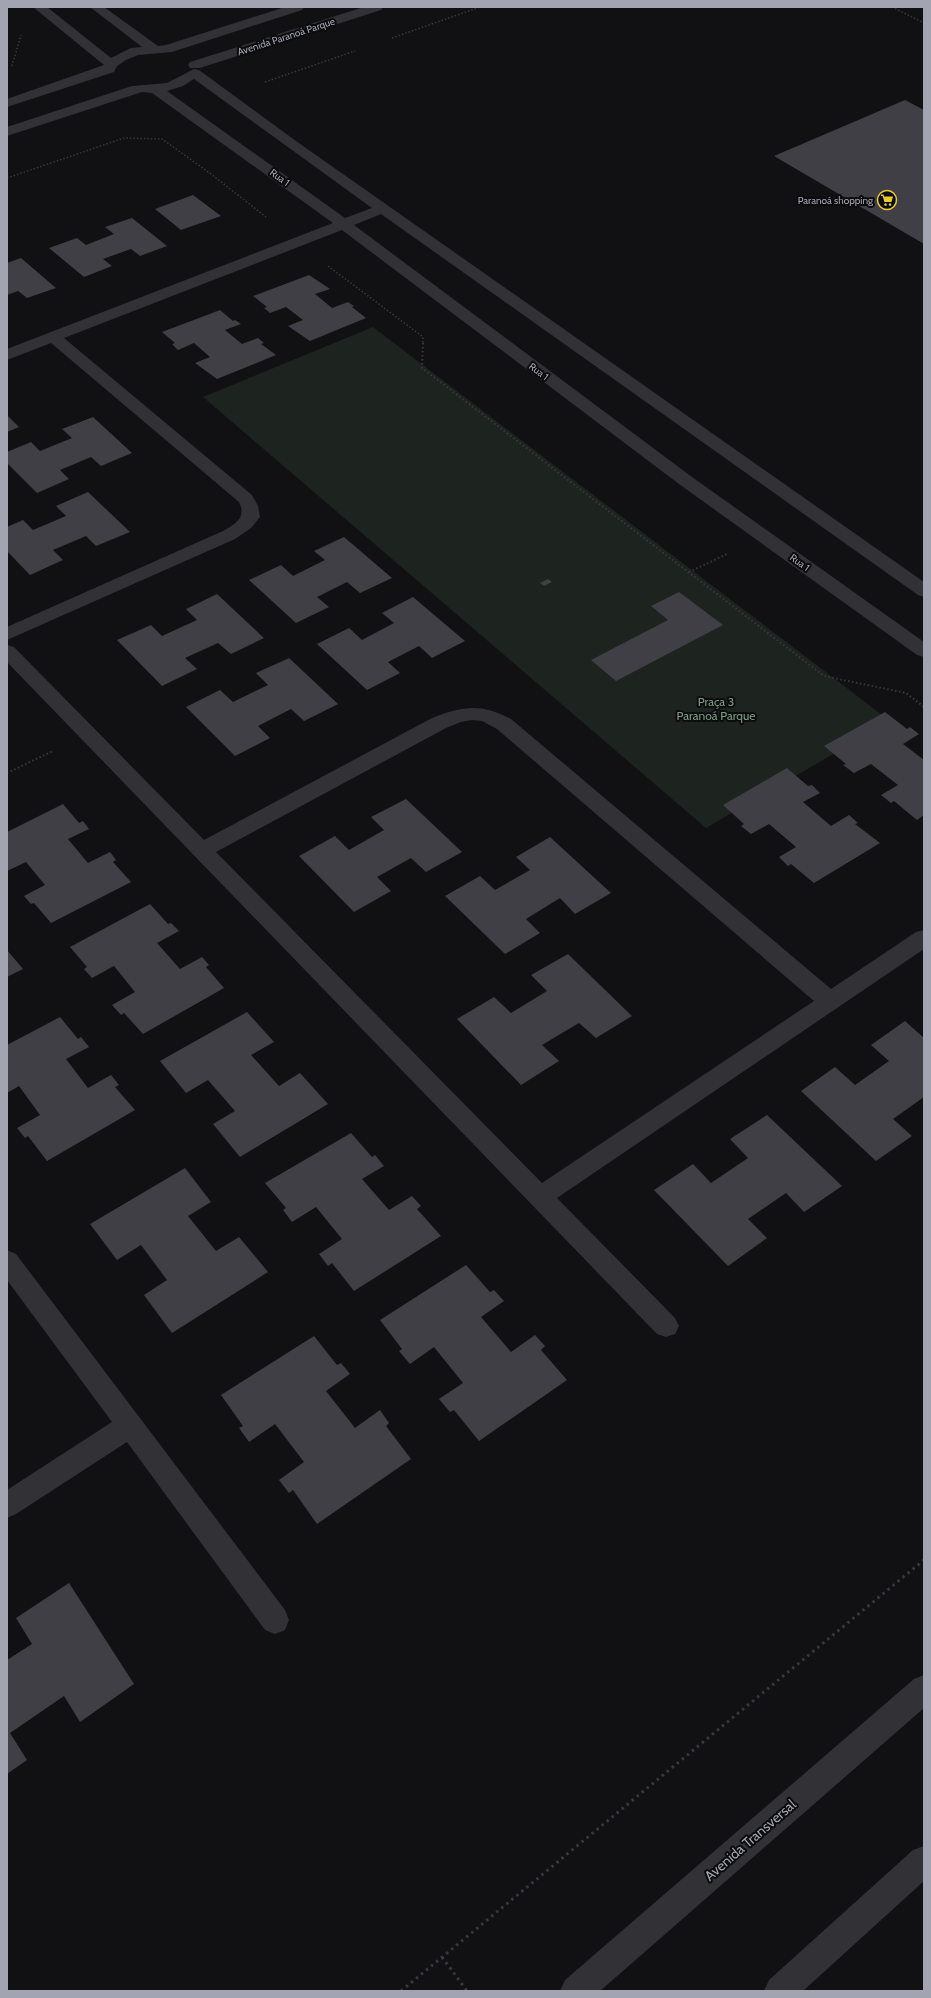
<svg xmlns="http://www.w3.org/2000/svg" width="931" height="1998" font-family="Cabin,sans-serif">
	<rect width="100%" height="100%" fill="#111012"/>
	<path fill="#1d241f" d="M373 327 890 721 706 828 203 397Z"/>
	<path fill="#403f45" d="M905 100 924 110V244L774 156Z
		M193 195 221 216 181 230 155 209Z
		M132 218 167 246 140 256 131 249 103 259 112 266 84 277 49 248 77 238 86 245 114 234 105 227Z
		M21 258 56 288 27 298 18 291 7 295V263Z
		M309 275 330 289 315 294 332 308 348 302 354 306 352 307 366 318 310 341 288 326 303 320 286 307 270 313 264 308 267 307 253 296Z
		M220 310 233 321 235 320 241 324 225 330 242 344 258 338 264 343 261 344 276 355 217 379 195 363 210 357 194 343 178 350 172 344 175 343 162 332Z
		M7 415 19 427 7 432Z
		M93 417 132 453 101 466 91 457 60 470 69 479 37 493 7 463V452L31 442 40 451 72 438 62 429Z
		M88 492 130 532 96 546 86 536 53 550 63 560 30 575 7 551V527L23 520 33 530 66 516 56 506Z
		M344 537 392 578 360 593 347 582 317 597 329 607 296 623 249 580 281 565 293 576 325 560 314 551Z
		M548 579 552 582 544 586 540 583Z
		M679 592 723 625 616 681 591 660 668 620 651 606Z
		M217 594 264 638 231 654 218 643 185 658 197 669 162 686 117 640 151 625 162 636 197 620 186 609Z
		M413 597 465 641 432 658 419 646 388 662 400 673 367 690 317 644 349 628 362 640 394 623 382 613Z
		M289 658 338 704 304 721 291 709 258 726 270 738 235 756 186 707 220 690 233 702 268 685 256 673Z
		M885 712 907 729 910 727 919 734 903 744 924 760V815L917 820 894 801 891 803 881 795 898 785 871 764 854 773 843 765 846 764 824 746Z
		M787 768 808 786 812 785 820 793 803 802 831 826 849 815 858 823 855 824 880 843 814 883 791 864 788 866 779 857 796 847 769 824 751 834 741 826 744 824 723 805Z
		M406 799 462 852 426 872 411 858 377 877 391 891 354 912 299 856 335 836 349 850 384 830 371 817Z
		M63 804 79 823 83 821 89 829 68 839 88 863 110 852 116 860 113 862 131 882 51 923 34 903 31 904 24 896 45 885 26 862 7 871V832Z
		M550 837 611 893 575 914 560 898 526 919 540 933 505 954 445 896 480 876 495 890 530 870 516 857Z
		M150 904 168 924 171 923 179 931 157 943 180 969 202 957 209 965 206 967 224 988 143 1034 124 1013 121 1015 112 1005 135 992 114 966 92 978 84 969 87 967 70 947Z
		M7 950 23 969 7 977Z
		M568 954 632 1016 596 1038 579 1023 542 1045 559 1061 521 1085 457 1019 494 997 511 1013 547 991 531 975Z
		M247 1012 274 1042 251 1055 279 1086 300 1073 328 1104 240 1157 213 1124 235 1111 208 1080 186 1093 160 1061Z
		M60 1017 78 1039 81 1037 89 1047 66 1059 88 1088 111 1075 119 1085 115 1087 135 1110 47 1161 28 1136 25 1138 17 1128 40 1115 19 1086 7 1093V1045Z
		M905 1021 924 1038V1097L893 1119 912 1136 876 1161 801 1091 835 1067 855 1085 889 1061 871 1045Z
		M767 1115 842 1186 804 1212 786 1193 748 1219 767 1238 728 1266 654 1190 693 1164 711 1183 748 1158 730 1139Z
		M351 1133 372 1157 375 1155 384 1166 362 1179 389 1210 412 1196 421 1206 417 1209 441 1236 354 1291 332 1263 328 1266 319 1254 342 1239 316 1207 292 1222 283 1210 286 1208 265 1183Z
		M185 1168 211 1202 188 1216 216 1251 239 1237 268 1272 172 1333 144 1295 167 1280 141 1245 117 1260 90 1224Z
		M466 1265 490 1292 494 1290 504 1301 481 1317 511 1352 535 1335 545 1346 541 1350 567 1380 479 1441 454 1410 450 1412 439 1399 463 1383 434 1347 410 1364 399 1351 402 1349 380 1320Z
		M314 1336 337 1365 341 1363 350 1374 326 1391 355 1428 380 1410 389 1423 386 1426 411 1459 317 1524 293 1490 289 1493 279 1480 304 1462 275 1424 249 1442 239 1428 243 1426 221 1395Z
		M69 1583 134 1684 80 1722 64 1696 10 1733 27 1760 7 1774V1660L32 1644 16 1618Z"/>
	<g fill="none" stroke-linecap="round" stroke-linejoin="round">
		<path stroke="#38383d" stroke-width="1.5" stroke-dasharray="1.5 2" stroke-linecap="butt" d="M892 7 924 23
			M392 38 480 7
			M12 66 21 35
			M265 82 355 51
			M7 178 124 138 162 139 211 174 266 217
			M328 266 423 337V344"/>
		<path stroke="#38383d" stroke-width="2" stroke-dasharray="1.5 2.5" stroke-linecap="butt" d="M423 343 422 368 824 676 906 693 924 707
			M689 572 727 554
			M7 773 53 751"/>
		<path stroke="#38383d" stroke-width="3" stroke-dasharray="2.5 4" stroke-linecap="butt" d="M442 1957 467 1991
			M401 1991 924 1560"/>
		<path fill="#323236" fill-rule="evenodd" d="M33 7H47L111 58 131 48 142 47 90 7H104L158 46 166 45 285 7H304L302 10 172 52 138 55 126 60 117 66 114 72 7 107V99L104 65Z
			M364 7H383L381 10 200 68H190L188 65 190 62Z
			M194 69 199 70 296 141 924 582V597L918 595 381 214 354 225 692 477 924 642V657L917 655 679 484 342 230 64 338 252 495 258 506 260 517 251 528 235 539 7 640V627L223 531C235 524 247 518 239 502L51 343 7 360V349L333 223 152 93 142 92 7 136V127L132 86 167 83ZM194 79 372 208 345 218 167 91 183 86Z
			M7 645 14 647 204 840 432 718C463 706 481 703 511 719L831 989 916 932 924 930V949L557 1198 675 1318 679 1326 675 1334 666 1337 657 1334 7 662ZM472 720 482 721 497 729 814 1001 542 1183 216 852 446 728 461 722Z
			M7 1250 16 1254 285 1610 289 1620 285 1630 275 1634 265 1630 127 1442 16 1514 7 1518V1490L112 1422 7 1280Z
			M924 1675V1708L600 1991H560L565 1980 914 1679Z
			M924 1846V1881L803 1991H764L769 1980 913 1850Z"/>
	</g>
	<defs>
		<g id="supermarket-ring" transform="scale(1)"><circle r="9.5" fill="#0c0b0d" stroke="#e8cb32" stroke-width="1.5"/><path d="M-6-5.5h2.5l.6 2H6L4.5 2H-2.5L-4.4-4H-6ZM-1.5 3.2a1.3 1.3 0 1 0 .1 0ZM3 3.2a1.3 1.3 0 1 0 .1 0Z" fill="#e8cb32"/></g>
	</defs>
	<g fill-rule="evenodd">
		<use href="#supermarket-ring" x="887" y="200"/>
	</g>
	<g text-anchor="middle" stroke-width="4" stroke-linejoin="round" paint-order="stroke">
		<g font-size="10" fill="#a2a4b2" stroke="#0c0b0d">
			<text transform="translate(286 36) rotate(-18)" y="4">Avenida Paranoá Parque</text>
			<text transform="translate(280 177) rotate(36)" y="4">Rua 1</text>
			<text transform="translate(539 371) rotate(37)" y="4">Rua 1</text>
			<text transform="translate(800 562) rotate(36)" y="4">Rua 1</text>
		</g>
		<g font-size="10" fill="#a2a4b2" stroke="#0c0b0d" text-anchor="end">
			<text x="873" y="204">Paranoá shopping</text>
		</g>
		<g font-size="12" fill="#7a9c82" stroke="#0c0b0d">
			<text x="716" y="706">Praça 3<tspan x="716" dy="14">Paranoá Parque</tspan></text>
		</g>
		<g font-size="14" fill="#a2a4b2" stroke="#0c0b0d">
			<text transform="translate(750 1840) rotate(-41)" y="5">Avenida Transversal</text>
		</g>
	</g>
	<rect width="931" height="1998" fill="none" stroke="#a2a4b2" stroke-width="16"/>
</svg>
